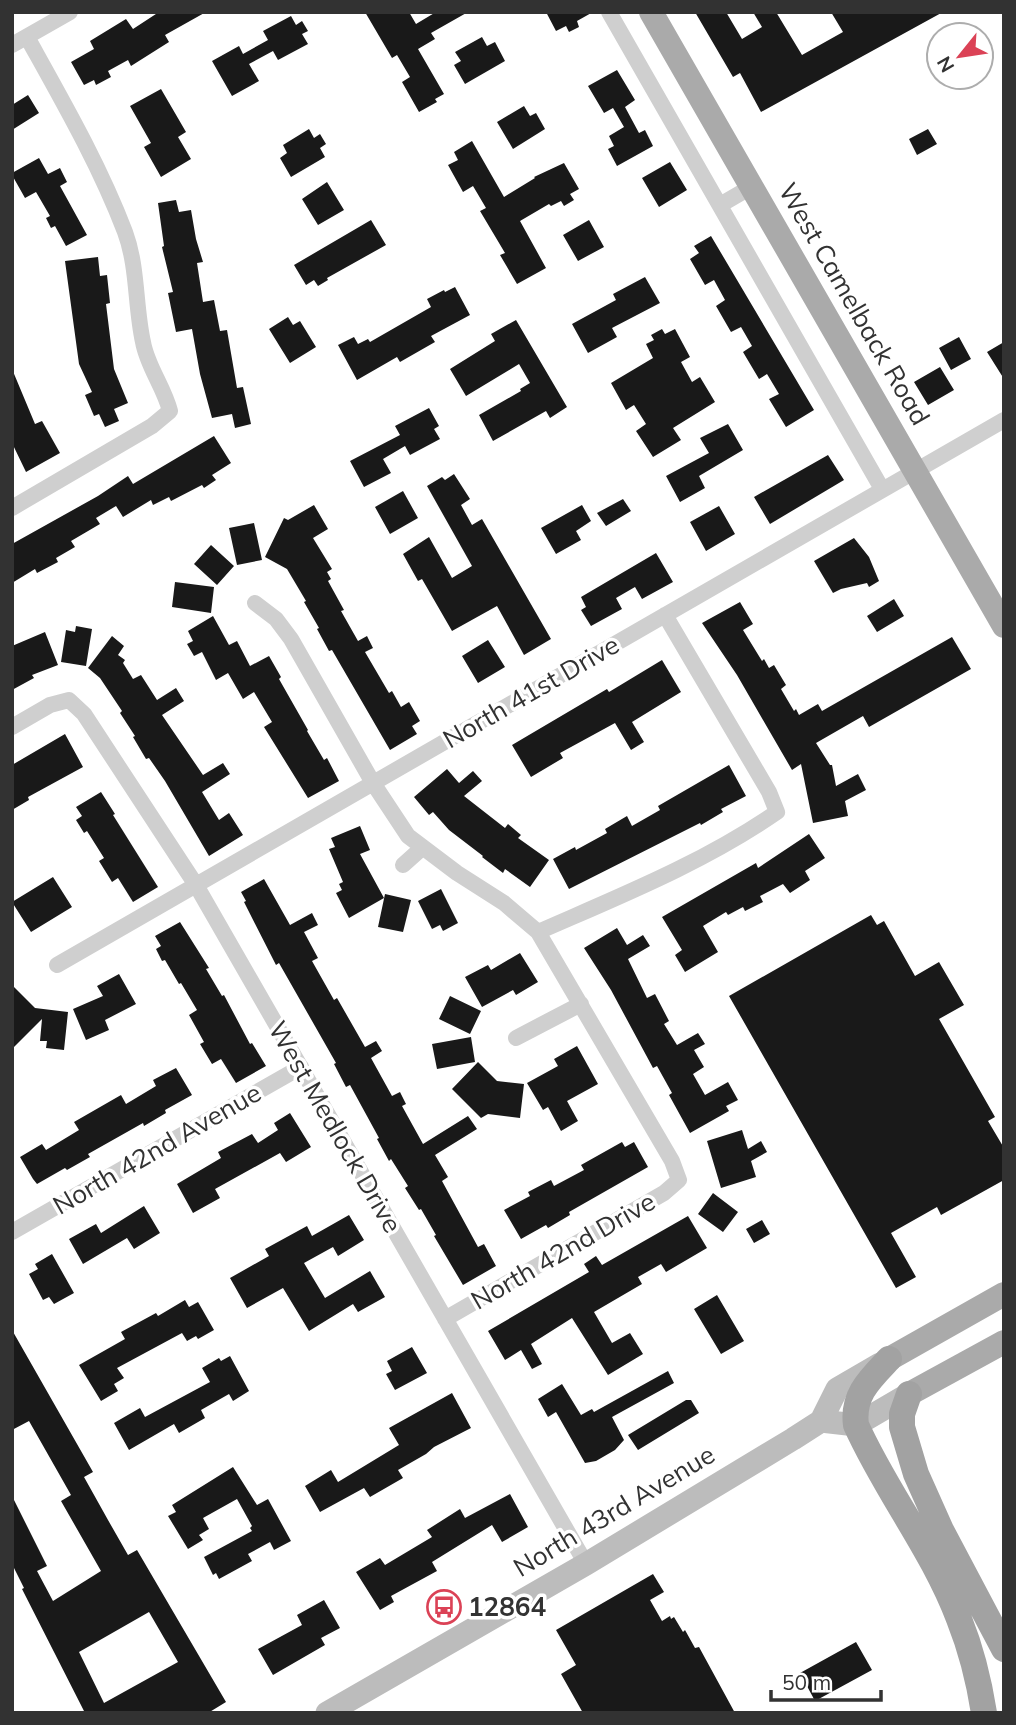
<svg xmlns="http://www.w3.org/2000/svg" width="1016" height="1725" font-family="Mulish,sans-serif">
	<rect width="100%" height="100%" fill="#fff"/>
	<path fill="#191919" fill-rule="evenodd" d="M159 12H206L165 35 169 42 131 66 128 60 108 71 111 77 96 85 94 80 84 85 71 62 94 49 90 41 126 19 133 29Z
		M365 12H409L416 24 436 12H468L431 33 435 39 418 49 444 94 435 99 437 102 419 112 402 82 410 77 397 55 392 58Z
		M546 12H593L577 21 579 27 569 32 566 26 556 31Z
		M695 12H726L742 39 762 27 753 12H776L802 55 843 32 831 12H943L761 112 740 73 733 77Z
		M291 16 296 25 302 21 308 31 302 34 308 44 278 60 273 51 249 64 259 81 232 96 212 61 239 46 243 54 268 40 263 31Z
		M482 37 487 46 495 42 505 61 465 84 454 65 461 61 455 52Z
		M617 70 635 100 625 107 639 133 645 130 653 146 617 166 608 149 614 146 609 136 624 127 613 108 604 113 588 86Z
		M161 89 186 132 178 137 191 159 161 177 144 147 151 143 130 106Z
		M28 95 39 113 12 130V105Z
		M524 106 530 116 536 113 545 129 513 149 497 122Z
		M309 129 314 138 320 134 326 144 320 148 325 157 291 177 280 158 287 153 283 145Z
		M928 129 937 144 917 155 909 139Z
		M472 141 504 197 535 178 534 177 564 163 579 189 570 194 574 200 564 206 561 201 551 206 549 204 520 221 546 268 517 284 500 255 505 253 480 211 486 208 473 186 463 192 448 165 458 160 454 152Z
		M39 158 48 174 60 168 67 182 60 186 87 235 66 246 55 226 51 228 46 218 50 216 36 192 25 198 12 175V173Z
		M670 162 687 190 659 207 642 178Z
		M327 182 344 210 318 225 302 199Z
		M176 200 179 212 191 210 196 239 203 262 197 263 203 302 214 300 220 331 227 330 237 388 243 387 251 424 235 428 232 414 212 418 200 374 192 329 176 332 168 293 173 292 162 247 164 246 158 203Z
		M371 220 386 245 327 278 328 280 318 286 314 280 306 285 294 265Z
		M589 220 604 247 578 261 563 235Z
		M711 236 814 410 786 427 769 399 779 394 767 374 759 379 743 352 752 346 741 327 731 332 716 306 725 300 714 280 705 285 690 259 699 253 694 246Z
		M98 257 100 276 107 275 110 303 106 304 114 369 128 403 114 409 119 421 105 427 99 414 94 416 85 395 92 392 79 364 65 261Z
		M645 277 660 303 612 328 617 337 588 353 572 324 616 300 613 294Z
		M455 287 470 315 431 336 435 342 400 362 397 357 357 380 338 345 354 337 358 344 368 339 370 342 431 307 427 299 444 290 445 292Z
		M288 317 293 325 300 321 316 347 290 363 269 329Z
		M516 320 567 407 550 418 546 411 493 441 479 415 521 391 520 389 530 383 519 364 466 396 450 369 495 341 491 334Z
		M662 329 665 334 675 329 690 357 681 362 692 382 700 377 715 402 673 428 681 440 653 457 636 431 646 424 634 405 626 410 611 383 653 358 646 344 654 340 651 335Z
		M959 337 971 359 951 370 939 348Z
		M1004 342V379L987 352Z
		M940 367 954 390 928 405 914 382Z
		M12 369 35 424 42 421 60 453 26 472 12 443Z
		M429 408 439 426 434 429 440 439 410 455 405 446 383 459 391 473 364 487 350 461 400 435 395 426Z
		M728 424 743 450 699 476 705 488 680 502 666 476 709 453 700 438Z
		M214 436 231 463 212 475 216 480 204 488 202 485 171 501 169 497 153 505 151 500 123 517 116 506 96 518 100 524 71 541 75 547 56 558 58 562 37 573 35 569 12 583V544L98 496 128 476 133 484Z
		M828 455 844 480 770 524 754 497Z
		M454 474 470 499 461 505 472 525 482 519 551 639 524 655 497 606 452 631 422 579 418 581 403 554 429 537 452 578 472 566 427 486 442 477 445 480Z
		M403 491 418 518 390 534 375 507Z
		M623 499 631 511 606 526 597 513Z
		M314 505 328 529 313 538 332 569 327 572 331 579 328 581 344 610 341 611 358 641 367 636 373 648 365 652 389 693 392 691 401 707 409 702 420 721 412 726 417 734 390 750 332 650 329 651 317 629 319 628 304 602 306 601 287 569 265 557 284 518 288 520Z
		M582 505 591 521 576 531 581 540 556 554 541 528Z
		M719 506 735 534 706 551 690 522Z
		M254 523 262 560 237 565 229 528Z
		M854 538 869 557 879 581 869 587 867 583 841 589 833 593 814 561Z
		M211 545 234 566 217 585 194 564Z
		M656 553 673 582 642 599 635 587 616 598 622 609 591 626 581 610 586 607 581 597Z
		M175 582 214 587 211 613 172 607Z
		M894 599 904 616 877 632 867 616Z
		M740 602 753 624 743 630 762 661 764 659 769 668 774 665 786 685 781 689 794 711 796 709 799 715 818 704 822 711 952 637 971 669 869 727 863 716 816 743 830 765H832L836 786 858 774 866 790 845 801 848 816 813 823 801 764 792 770 737 675 702 623Z
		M213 616 229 645 237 641 250 666 269 656 281 677 279 679 308 730 307 731 324 760 327 758 339 781 308 798 264 727 272 722 254 692 243 699 228 673 216 680 202 652 194 656 187 644 193 641 188 631Z
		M76 626 92 629 86 666 61 662 66 630 75 632Z
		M45 632 58 665 32 675 34 678 12 690V646Z
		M112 636 124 646 118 655 125 660 123 663 133 679 141 675 157 700 176 688 184 701 162 715 203 775 223 763 230 774 202 792 219 820 229 813 243 835 209 856 165 781 149 758 146 759 133 737 135 736 120 713 122 711 100 678 88 668Z
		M488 640 505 667 478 683 462 656Z
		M662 660 681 692 632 722 644 742 631 750 615 723 560 753 563 758 531 777 512 745 607 689 609 692Z
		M65 734 83 767 28 797 29 800 12 810V765Z
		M729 765 746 796 721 809 723 812 701 825 700 823 569 889 553 859 575 847 576 850 607 833 605 829 627 816 632 826 660 810 658 806Z
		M447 769 459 783 473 771 482 781 464 796 505 828 508 824 521 835 518 838 549 860 530 887 505 869 503 873 482 857 483 856 449 830 433 812 429 815 414 797Z
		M101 792 115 814 113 815 158 887 133 902 118 878 112 882 99 861 104 858 87 831 84 833 76 820 82 816 76 807Z
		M360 826 370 850 360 854 384 898 349 918 336 893 342 890 339 884 343 882 329 849 335 847 331 838Z
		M809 834 825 858 805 871 810 880 790 893 783 884 760 896 763 902 745 911 743 907 728 915 726 912 703 926 718 952 685 972 675 955 682 950 662 917 756 863 758 868Z
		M53 877 72 907 31 932 12 902Z
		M264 879 290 925 312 913 318 925 304 932 318 958 312 961 334 1000 337 998 365 1047 376 1041 382 1051 371 1058 392 1096 400 1092 406 1104 402 1106 423 1144 468 1116 477 1129 435 1155 448 1177 442 1181 478 1247 484 1244 496 1266 463 1285 434 1236 436 1235 421 1209 419 1210 405 1188 408 1186 391 1159 389 1161 377 1139 379 1138 350 1085 346 1087 334 1064 336 1063 279 963 276 965 244 902 246 901 241 892Z
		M441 889 458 923 443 931 440 925 432 929 418 901Z
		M385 894 411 900 403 932 378 927Z
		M871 915 877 925 884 921 915 976 939 962 964 1005 939 1019 995 1117 988 1121 1004 1148V1180L941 1215 937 1207 891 1233 916 1277 896 1288 729 996Z
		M180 922 209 968 206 969 222 996 224 995 250 1044 252 1043 266 1066 236 1083 221 1059 212 1064 200 1044 204 1042 189 1015 197 1010 181 983 179 984 165 960 162 961 156 949 161 946 155 936Z
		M617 928 627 945 643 935 650 946 628 959 647 998 655 994 669 1021 664 1024 677 1045 698 1033 705 1044 694 1050 704 1067 693 1074 705 1095 728 1082 738 1100 726 1106 729 1111 690 1133 669 1095 672 1093 657 1066 653 1068 611 990 584 948Z
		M520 953 538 982 516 995 513 990 482 1007 465 977 488 965 491 970Z
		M119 974 136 1004 105 1020 109 1030 86 1040 73 1009 103 996 97 986Z
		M12 985 35 1008 68 1012 64 1050 46 1048 47 1041H40L42 1019 12 1049Z
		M450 996 481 1011 470 1034 439 1019Z
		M471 1037 475 1062 437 1069 432 1044Z
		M577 1046 598 1084 567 1101 578 1121 561 1131 548 1107 543 1110 527 1083 558 1066 554 1059Z
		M478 1062 497 1081 524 1084 520 1118 488 1114 481 1118 452 1089Z
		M176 1068 192 1095 165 1110 166 1113 144 1126 143 1123 88 1154 90 1157 67 1170 65 1168 37 1184 33 1179 20 1157 42 1144 46 1150 79 1130 74 1122 121 1095 126 1104 156 1086 153 1080Z
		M290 1113 311 1147 286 1162 280 1153 215 1189 220 1198 193 1213 177 1184 221 1158 218 1152 252 1134 258 1143 278 1130 274 1123Z
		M742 1130 748 1149 761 1141 767 1152 751 1161 756 1177 721 1188 707 1141Z
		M622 1142 625 1147 634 1142 648 1167 569 1212 570 1215 548 1228 546 1225 521 1239 504 1210 530 1196 528 1192 551 1180 554 1186 584 1170 581 1165Z
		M713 1193 738 1212 723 1232 698 1214Z
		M144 1206 160 1233 134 1249 127 1238 83 1264 69 1239 96 1224 101 1233Z
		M349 1215 364 1240 338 1256 333 1247 304 1263 325 1298 370 1271 385 1297 358 1312 353 1304 309 1331 283 1288 247 1308 230 1278 269 1256 265 1249 307 1226 312 1236Z
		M688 1216 707 1248 666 1272 661 1264 638 1277 642 1284 594 1312 612 1343 630 1333 643 1354 608 1375 572 1318 531 1344 542 1364 532 1369 521 1350 505 1360 488 1331 589 1272 584 1264 596 1256 602 1265Z
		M762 1220 770 1234 754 1243 746 1229Z
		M52 1254 74 1293 54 1304 49 1297 43 1300 29 1274 38 1269 35 1264Z
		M717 1295 744 1341 721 1354 694 1309Z
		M185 1300 189 1307 198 1302 214 1330 198 1339 196 1336 187 1341 182 1333 117 1368 124 1378 114 1384 118 1391 101 1401 79 1365 125 1339 121 1332 156 1313 158 1316Z
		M12 1330 93 1472 84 1477 108 1520 128 1555 137 1550 226 1702 208 1713H85L22 1589 24 1588 12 1564V1496L47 1566 37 1571 53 1601 101 1571 61 1501 71 1495 29 1421 12 1430ZM149 1612 178 1662 104 1703 79 1652Z
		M412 1347 427 1373 395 1390 386 1374 392 1371 387 1361Z
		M230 1356 249 1391 233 1401 229 1394 201 1410 205 1418 179 1433 174 1424 129 1450 114 1423 140 1408 145 1417 210 1382 202 1368 219 1358 221 1361Z
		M668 1371 674 1383 612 1417 624 1440 615 1450 596 1461 585 1463 556 1412 548 1417 538 1399 562 1384 581 1415 592 1409 594 1412Z
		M452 1393 471 1428 434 1447 426 1454 398 1470 403 1478 370 1497 364 1488 320 1512 305 1486 331 1470 338 1482 399 1445 389 1428Z
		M686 1400H691L699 1413 638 1450 628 1435Z
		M233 1467 257 1505 268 1499 291 1541 274 1550 270 1542 248 1554 252 1561 219 1579 216 1573 213 1575 204 1557 252 1531 250 1528 252 1526 237 1499 203 1518 209 1529 199 1535 203 1540 188 1549 168 1516 176 1512 172 1505Z
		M510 1494 528 1527 502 1542 492 1525 432 1562 437 1571 391 1596 394 1602 380 1610 356 1572 380 1558 385 1565 432 1537 427 1530 460 1509 465 1518Z
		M653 1574 664 1592 650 1600 662 1621 670 1616 671 1619 674 1617 683 1632 685 1630 695 1648 699 1647 735 1713H583L561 1674 576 1665 556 1630Z
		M324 1600 340 1628 321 1638 325 1645 273 1675 258 1649 302 1625 297 1615Z
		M856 1642 872 1670 815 1701 800 1673Z"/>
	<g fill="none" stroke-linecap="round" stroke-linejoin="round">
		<path stroke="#cfcfcf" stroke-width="16" d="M609 12 882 489
			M12 45 70 12
			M720 205 751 187
			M12 508 152 426 170 411C164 387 147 366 143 342 135 306 138 267 125 232 99 164 62 100 27 37
			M255 603 276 619 291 639 373 783 408 836 457 873 504 903 538 932 672 1161 679 1180 664 1193 445 1319
			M12 727 50 705 69 700 84 714 196 885 586 1564
			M403 865 422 848
			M538 932C620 896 703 863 777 812L769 792 665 615
			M57 965 1004 420
			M516 1038 581 1004
			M12 1232 301 1067"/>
		<path stroke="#bcbcbc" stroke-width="23" d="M821 1421 856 1425 909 1394
			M327 1713 586 1564 793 1439 821 1421 837 1389 880 1364"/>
		<path stroke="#aaa" stroke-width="24" d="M651 12 1004 626
			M889 1359 1004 1294
			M909 1394 1004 1342"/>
		<path stroke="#a2a2a2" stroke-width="26" d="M889 1359C870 1379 852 1395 856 1425 886 1492 933 1550 959 1619 971 1649 979 1681 984 1713
			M909 1394 902 1414V1427L916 1474 941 1530 1004 1649"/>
	</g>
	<defs>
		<g id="bus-ring" transform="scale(1.75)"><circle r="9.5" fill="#fff" stroke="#db4256" stroke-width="1.5"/><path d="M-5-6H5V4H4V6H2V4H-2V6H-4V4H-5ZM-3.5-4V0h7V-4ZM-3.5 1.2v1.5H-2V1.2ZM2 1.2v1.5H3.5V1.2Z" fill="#db4256"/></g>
	</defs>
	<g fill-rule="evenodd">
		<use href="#bus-ring" x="444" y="1607"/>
	</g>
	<g text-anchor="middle" stroke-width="7" stroke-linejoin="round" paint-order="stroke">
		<g font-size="26" fill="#323232" stroke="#fff">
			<text transform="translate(854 304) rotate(60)" y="9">West Camelback Road</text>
			<text transform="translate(531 692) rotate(-30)" y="9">North 41st Drive</text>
			<text transform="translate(335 1127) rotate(60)" y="9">West Medlock Drive</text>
			<text transform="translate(157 1149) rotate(-30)" y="9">North 42nd Avenue</text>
			<text transform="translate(563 1251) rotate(-30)" y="9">North 42nd Drive</text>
			<text transform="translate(614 1511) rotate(-31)" y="9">North 43rd Avenue</text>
		</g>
		<g font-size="26" font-weight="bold" fill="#323232" stroke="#fff" text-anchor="start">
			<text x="468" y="1616">12864</text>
		</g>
	</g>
	<rect width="1016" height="1725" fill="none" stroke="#323232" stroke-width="28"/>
	<g transform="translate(960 56) rotate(240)"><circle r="33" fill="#ffffff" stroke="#adadad" stroke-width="2"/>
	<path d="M0-5L12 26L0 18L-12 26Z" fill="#db4256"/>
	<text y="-10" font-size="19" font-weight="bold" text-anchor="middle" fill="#323232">N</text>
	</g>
	<path d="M771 1690v10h110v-10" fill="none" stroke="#323232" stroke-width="3.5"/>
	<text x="782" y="1690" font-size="21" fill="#323232" stroke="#ffffff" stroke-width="5" paint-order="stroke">50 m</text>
</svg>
